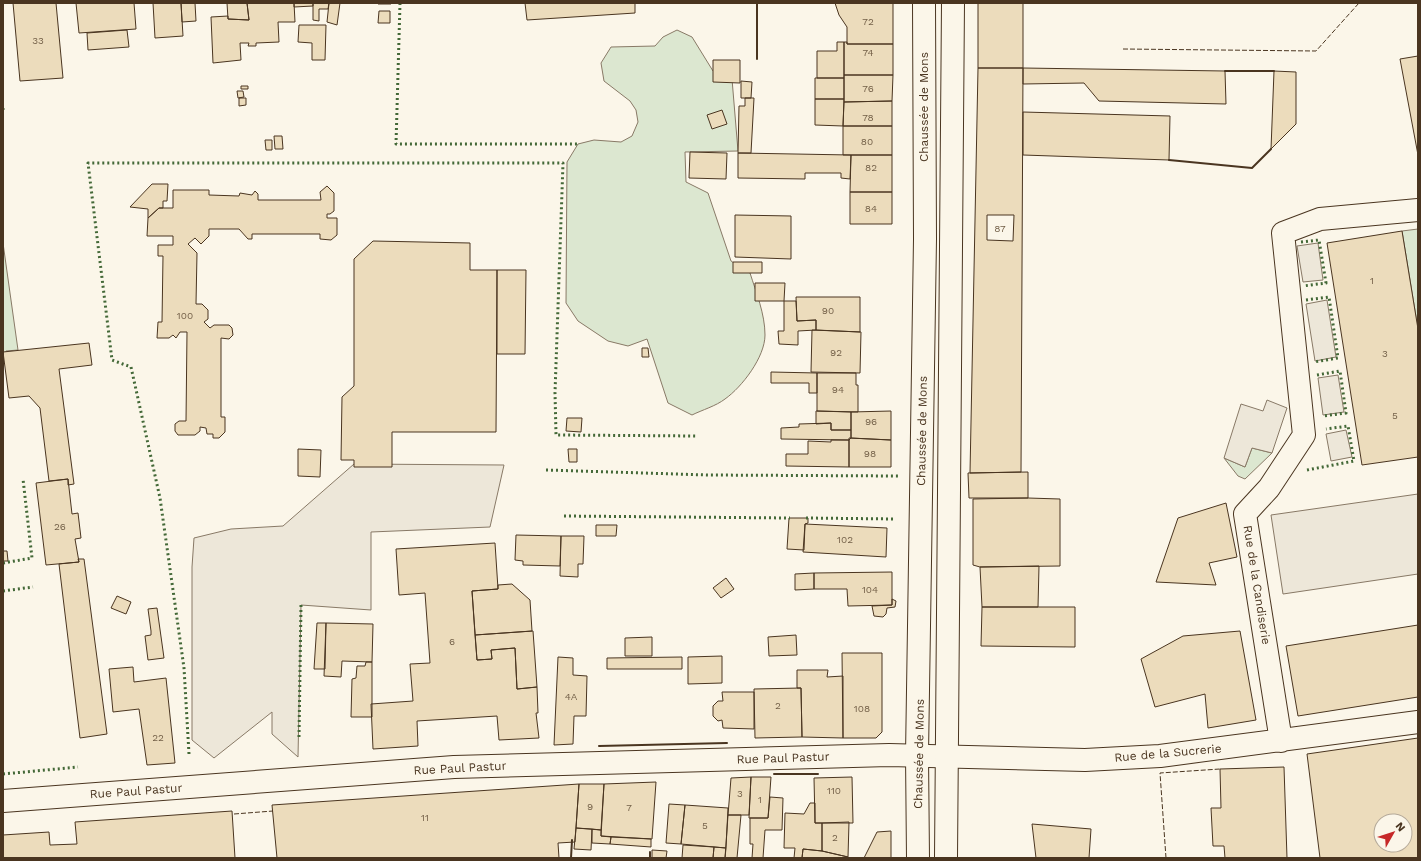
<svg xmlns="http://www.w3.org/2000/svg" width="1421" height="861" font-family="'Work Sans',sans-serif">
	<rect width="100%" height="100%" fill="#fbf6e9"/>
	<path fill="#dce7d0" stroke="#887966" d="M677 30 692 37 713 71 732 79 738 151 685 152 686 182 708 193 731 261 750 273C756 292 765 314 765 335 765 357 742 387 725 399 716 406 702 410 692 415L668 403 647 339 628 346 608 341 578 321 566 303 567 162 578 144 594 140 621 142 632 136 638 122 636 110 630 101 604 81 601 63 611 47 655 46 663 37Z
		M1418 229V329L1402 231Z
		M3 243 18 350 6 351 7 361H3Z
		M1252 448 1272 453 1245 479 1238 476 1224 458 1245 467Z"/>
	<path fill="#ede7d9" stroke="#887966" d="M1318 243 1323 280 1303 282 1297 246Z
		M1327 300 1336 357 1315 361 1306 304Z
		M1338 375 1344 412 1323 415 1318 378Z
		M1267 400 1287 408 1272 453 1252 448 1245 467 1224 458 1241 404 1263 411Z
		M1346 430 1352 457 1331 461 1326 434Z
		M354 464 504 465 490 527 371 532V610L301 605 298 757 272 734V712L214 758 192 740V567L194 538 231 529 283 526Z
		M1418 494V574L1283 594 1271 515Z"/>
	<path fill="#ecdcbc" stroke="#4a3520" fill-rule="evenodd" d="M13 3H56L63 78 20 81Z
		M76 3H134L136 29 79 33Z
		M153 3H181L183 36 155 38Z
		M181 3H195L196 21 182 22Z
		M227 3H247L249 20 228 19Z
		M247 3H294L295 22H278L279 42 256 43V46H248L249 43H240L241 60 213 63 211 17 228 16V19L249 20Z
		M294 3H313V6L294 7Z
		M313 3H329L328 9H319V21L313 20Z
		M329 3H340L337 25 327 22Z
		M379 3H391V4H378Z
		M525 3H635V13L527 20Z
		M835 3H893V44H847V27L839 15Z
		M978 3H1023V68H978Z
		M379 11H390V23H378Z
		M299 25H326L325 60H312V43L298 42Z
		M127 30 129 47 88 50 87 33Z
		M837 42H844V78H817V51H837Z
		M844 42H847V44H893V75H844Z
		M1418 56V155L1400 59Z
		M713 60H740V83L713 82Z
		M978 68H1023L1021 472 970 473Z
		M1023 68 1225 71 1226 104 1099 101 1084 83 1023 84Z
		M1274 71 1296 72V124L1271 149Z
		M844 75H893L892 101 844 102Z
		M815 78H844V99H815Z
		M741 81 752 82 751 98H741Z
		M241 86H248V89H241Z
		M237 91H243L244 97 238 98Z
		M239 98H246V105L239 106Z
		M745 98H754L751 153H738L739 106H745Z
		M815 99H844L843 126 815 125Z
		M892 101V126H843L844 102Z
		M722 110 727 124 712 129 707 115Z
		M1023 112 1170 116 1169 160 1023 155Z
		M843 126H892V155H843Z
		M274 136H282L283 149H275Z
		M265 140H272V150H266Z
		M690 152 727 153 726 179 689 178Z
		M738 153 851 155 850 179 841 178V173H805V179L738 178Z
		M851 155H892V192H850Z
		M152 184H168L167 201H163V208H159L148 218V209L130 207Z
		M327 186 334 193V211L330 214H327V218H337V235L331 240 320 239V234H252V239H248L239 229H209V236L201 244 195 238 188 244 197 253 196 304H202L208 310V319L204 322 210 328 214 325H229L232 328 233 335 229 339 221 338V417H225V432L219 438H213V434H207L206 428 200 427V431L195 435H178L175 431V424L179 421H186L187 332H180L176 338 173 335 169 338H157L158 322H162L163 256H158V245H173V236H147L148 218 159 208H173V190H209V195L239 196 240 193 252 195 255 191 258 194V200H321L320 192Z
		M850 192H892V224H850Z
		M735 215 791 216V259L735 257Z
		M987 215H1014L1013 241 987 240Z
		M1402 231 1418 329V457L1362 465 1327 243Z
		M373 241 470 243V270H497L496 432H392V467H354V460H341L342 397 354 386V259Z
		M733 262H762V273H733Z
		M497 270H526L525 354H497Z
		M755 283H785L784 301H755Z
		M796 297H860V332L816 330V320L797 321Z
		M784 301H796L797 321 816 320V330L798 331V345L779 344 778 331H784Z
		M812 330 861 332 860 373 811 372Z
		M89 343 92 365 59 369 74 484 68 485V479L49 481 40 408 29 396 9 398 3 352Z
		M642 348H648L649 357H642Z
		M771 372 817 373V393H809V383H771Z
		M817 373H856V385H858V412L817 411Z
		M816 411 851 412V430H831V423L816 424Z
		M891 411V440L851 438V412Z
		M567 418H582L581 432 566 431Z
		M831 423V430H851V438L849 440 781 439V428L799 427V424Z
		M849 438 891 440V467H849Z
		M831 440H849V467L786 466V454H808V441L831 442Z
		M298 449 321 450 320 477 298 476Z
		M568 449H577V462H569Z
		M1028 472V498H969L968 473Z
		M68 479 72 514 78 513 81 538 75 539 79 562 46 565 36 483Z
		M1028 498 1060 499V566L980 567 973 565V499Z
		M1226 503 1237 557 1209 563 1216 585 1156 582 1178 518Z
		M789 518H808V523L805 524 804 550 787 549Z
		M805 524 887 528 886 557 803 552Z
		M596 525H617L616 536H596Z
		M516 535 561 536 560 566 523 565V561L515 560Z
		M561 536H584L583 564H578V577L560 576Z
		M495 543 498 589 472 591 477 660 492 659 491 650 515 648 517 689 537 687 538 713H536L539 738 499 740 497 716 417 721 418 746 373 749 371 704 413 701 410 664 430 663 425 593 399 595 396 549Z
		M3 551H7L8 561H3Z
		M78 559H84L107 734 80 738 59 564 79 562Z
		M1039 566 1038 607H982L980 567Z
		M892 572V605L848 606 847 589H814V573Z
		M814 573V589L795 590V574Z
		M726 578 734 589 721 598 713 588Z
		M512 584 530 600 532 631 475 635 472 591 498 589V585Z
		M117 596 131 602 126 614 111 608Z
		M892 599 896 601 895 607 887 608 886 614 883 617 874 616 872 606 892 605Z
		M982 607H1075V647L981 646Z
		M157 608 164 658 148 660 145 636 151 635V631L148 609Z
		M317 623H326L325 669H314Z
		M326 623 373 624 372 662 342 661 341 677 324 676Z
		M1418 625V697L1298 716 1286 646Z
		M533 631 537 687 517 689 515 648 491 650 492 659 477 660 475 635Z
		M1240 631 1256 720 1208 728 1205 694 1155 707 1141 659 1183 636Z
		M796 635 797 655 769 656 768 637Z
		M652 637V656H625V638Z
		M842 653H882V732L876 738H843Z
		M722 656V683L688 684V657Z
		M558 657 573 658V675L587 676 586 716H574L573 744 554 745Z
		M682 657V669H607V658Z
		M366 662H372V717H351L352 679 356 678 357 666H365Z
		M133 667 134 682 166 678 175 763 147 765 139 709 113 712 109 669Z
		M797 670H828L827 677 843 676V738L802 737 801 688H797Z
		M801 688 802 737 755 738 754 689Z
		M722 692H754V729L723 728 722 720 718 721 713 716V706L718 701H723Z
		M1418 738V858H1320L1307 754ZM1381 821H1405V845H1381Z
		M1284 767 1287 858H1225L1224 846H1213L1211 808H1221L1220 769Z
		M751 777 749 815H728L731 778Z
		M751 777H771L768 818H749Z
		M852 777 853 823H815L814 778Z
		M656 782 652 839 601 836 604 784Z
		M579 784 575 842 558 843 559 858H277L272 805Z
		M579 784H604L601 830 576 828Z
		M770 797 783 798 782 830H765L763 858H752L753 844H750V818H768Z
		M810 803H815V823H822V851L803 849 802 858H794L795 848H784L785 813 804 814Z
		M669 804 685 805 681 844 666 843Z
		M685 805 728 808 726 848 681 844Z
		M232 811 235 858H3V835L49 832 50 845 77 844 75 822Z
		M728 815H741L737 858H725Z
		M849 822 848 857 822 851V823Z
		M1032 824 1091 829 1089 858H1036Z
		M576 828 592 829 591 850 574 849Z
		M592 829 601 830V836L611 837 610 844 592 843Z
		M891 831V858H864L877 832Z
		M611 837 651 839V847L610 844Z
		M683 845 714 847 713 858H682Z
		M714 847 726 848 725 858H713Z
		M803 849 822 851 848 857V858H802Z
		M652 850 667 851 666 858H652Z"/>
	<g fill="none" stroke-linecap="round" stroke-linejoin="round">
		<g stroke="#4a3520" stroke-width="24">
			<path id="minor" d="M1281 741 1245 514 1269 488 1304 435 1283 233 1320 219 1418 210
				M3 801 454 767 889 755 1085 760 1160 756 1418 722"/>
		</g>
		<g stroke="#4a3520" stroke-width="24">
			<path id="major" d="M918 858 917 755 925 239 924 3
				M946 858 953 3"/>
		</g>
		<use href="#minor" stroke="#fbf6e9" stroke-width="22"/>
		<use href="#major" stroke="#fbf6e9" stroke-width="22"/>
		<path stroke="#436837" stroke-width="3" stroke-dasharray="2 3" stroke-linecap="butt" d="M400 3 396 144H578
			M3 108V113
			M1301 242 1319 240 1326 283 1303 286
			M1306 300 1329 297 1338 358 1314 362
			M1317 375 1340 371 1346 413 1323 416
			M546 470 708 475 898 476
			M1307 470 1354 461 1348 426 1326 429
			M564 516 790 518
			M806 518 895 519
			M3 563 32 558 23 479
			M3 591 33 587
			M299 737 301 605
			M189 754 184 668 160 498 131 367 112 360 88 163H563L555 393 556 435 697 436
			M3 774 78 767"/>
		<path stroke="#4a3520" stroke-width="1" stroke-dasharray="5 2" stroke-linecap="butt" d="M1123 49 1316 51 1359 3
			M234 814 273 811
			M1166 858 1160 773 1220 769"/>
		<path stroke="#4a3520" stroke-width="2" d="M757 59V3
			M1225 71H1274
			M1169 160 1252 168 1271 149
			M599 746 727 743
			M774 774H818
			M571 858 572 840
			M650 858V852"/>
	</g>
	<g text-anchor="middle" stroke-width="3" stroke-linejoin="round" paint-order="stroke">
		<g font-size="10" fill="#725f47">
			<text x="868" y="25">72</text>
			<text x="38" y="44">33</text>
			<text x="868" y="56">74</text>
			<text x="868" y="92">76</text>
			<text x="868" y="121">78</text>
			<text x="867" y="145">80</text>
			<text x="871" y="171">82</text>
			<text x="871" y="212">84</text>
			<text x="1000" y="232">87</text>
			<text x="1372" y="284">1</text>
			<text x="828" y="314">90</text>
			<text x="185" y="319">100</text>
			<text x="836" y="356">92</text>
			<text x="1385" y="357">3</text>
			<text x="838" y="393">94</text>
			<text x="1395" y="419">5</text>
			<text x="871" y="425">96</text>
			<text x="870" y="457">98</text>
			<text x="60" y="530">26</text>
			<text x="845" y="543">102</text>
			<text x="870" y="593">104</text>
			<text x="452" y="645">6</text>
			<text x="571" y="700">4A</text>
			<text x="778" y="709">2</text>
			<text x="862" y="712">108</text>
			<text x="158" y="741">22</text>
			<text x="834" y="794">110</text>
			<text x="740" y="797">3</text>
			<text x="760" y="803">1</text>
			<text x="590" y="810">9</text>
			<text x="629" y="811">7</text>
			<text x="425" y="821">11</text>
			<text x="705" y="829">5</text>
			<text x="835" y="841">2</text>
		</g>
		<g font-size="12" fill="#4a3520" stroke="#fbf6e9">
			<text transform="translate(924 107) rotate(-90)" y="4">Chaussée de Mons</text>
			<text transform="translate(922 431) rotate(-89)" y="4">Chaussée de Mons</text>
			<text transform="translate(1257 585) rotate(81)" y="4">Rue de la Candiserie</text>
			<text transform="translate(1168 753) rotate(-5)" y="4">Rue de la Sucrerie</text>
			<text transform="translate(919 754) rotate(-89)" y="4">Chaussée de Mons</text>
			<text transform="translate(783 758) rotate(-2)" y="4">Rue Paul Pastur</text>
			<text transform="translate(460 768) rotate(-3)" y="4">Rue Paul Pastur</text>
			<text transform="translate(136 791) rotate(-4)" y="4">Rue Paul Pastur</text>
		</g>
	</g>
	<rect width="1421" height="861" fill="none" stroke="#4a3520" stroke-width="8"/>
	<g transform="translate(1393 833) rotate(51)"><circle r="19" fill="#fbf6e9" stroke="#b4a999"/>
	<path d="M0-3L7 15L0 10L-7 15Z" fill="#c62828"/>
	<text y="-6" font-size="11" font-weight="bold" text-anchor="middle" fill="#4a3520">N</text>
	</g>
</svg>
